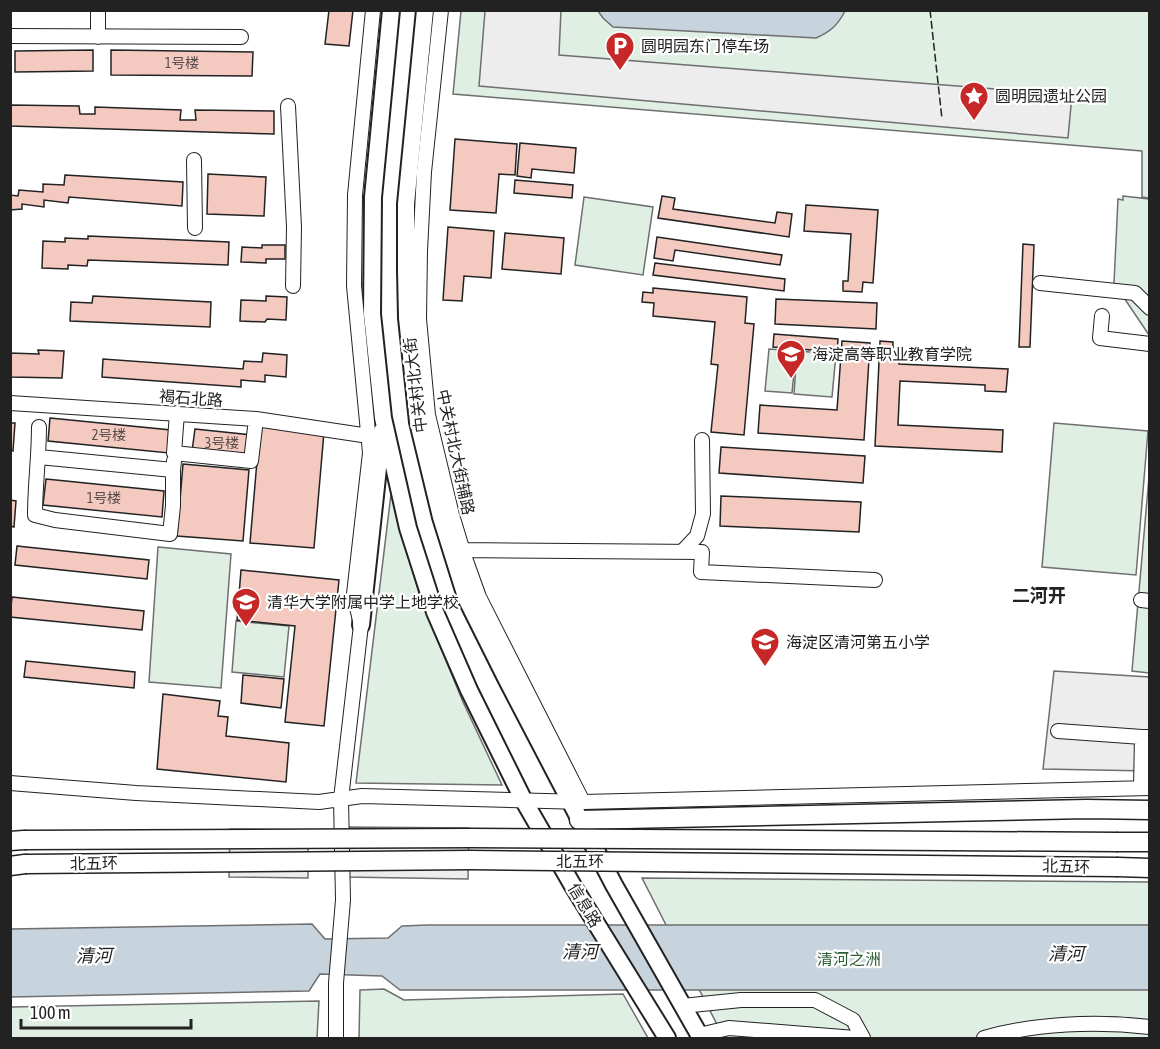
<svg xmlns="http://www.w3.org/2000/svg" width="1160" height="1049" font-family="'Asap Condensed','Noto Sans SC',sans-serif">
	<rect width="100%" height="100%" fill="#fff"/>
	<path fill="#e0efe3" stroke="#6f6f6f" stroke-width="1.5" d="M461 11H1149V198L1142 197V151L453 94Z
		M1123 196 1149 199V335L1114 283 1118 199 1123 200Z
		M584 197 653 207 643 275 575 265Z
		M769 349 796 351 792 393 765 391Z
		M797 351 836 354 832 397 794 394Z
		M1054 423 1148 431 1136 575 1042 567Z
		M1149 477V673L1132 671Z
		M391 494 421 600 463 702 502 785 356 783Z
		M158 547 231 554 221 688 149 682Z
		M236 621 289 626 284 677 232 672Z
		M642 878 1149 882V1038H724Z
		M384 989 404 1000 623 994 648 1038H359L360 990Z
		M319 1001 317 1038H11V1007Z"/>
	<path fill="#ededed" stroke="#6f6f6f" stroke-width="1.5" d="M561 10 559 55 1072 95 1068 138 479 86 485 11Z
		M1054 671 1149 677V771L1043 769Z
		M346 827 469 828 468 879 345 877Z
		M230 829 308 830V878L229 877Z"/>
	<path fill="#c7d3dd" stroke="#6f6f6f" stroke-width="1.5" d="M598 11H845C838 25 830 32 816 38L613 27 603 18Z
		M312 924 325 939 388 938 402 926 428 925H1149V990H400L382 976 320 974 309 991 11 997 10 929Z"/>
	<path fill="#f3c9c0" stroke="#222" stroke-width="1.5" d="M329 10H353L349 46 325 44Z
		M93 50V71L15 72V51Z
		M111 50 253 52 252 76 111 75Z
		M10 105 79 106 80 114H95V107L181 110 180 120H196L195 110 274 111V134L10 126Z
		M455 139 517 144 515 175 499 174 496 213 450 210Z
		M520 143 576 148 574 173 532 169 531 178 517 176Z
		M208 174 266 177 264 216 207 214Z
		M65 175 183 182 182 206 69 197 68 203 44 200V207L22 204V209L10 210V195L18 196 19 190 43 192V184L64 185Z
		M515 180 573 185 572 198 514 193Z
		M662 196 675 198 673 209 775 223 777 212 792 214 789 237 658 218Z
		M806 205 878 210 873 283 863 282 862 292 843 291V281H848L851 234 804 231Z
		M448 227 494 231 491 278 464 276 462 301 443 300Z
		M505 233 564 238 561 274 502 269Z
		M88 236 229 242 228 265 88 260 87 266 68 265V269L42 268 43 241 65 242V238L88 239Z
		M657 237 782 255 780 265 675 250 673 261 654 258Z
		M1023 244 1034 245 1030 347H1019Z
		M262 245H285V259H266V263L241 262 242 247 262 248Z
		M655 263 785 279 784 291 653 275Z
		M653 288 747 297 745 323 754 324 744 435 711 432 718 365 711 364 715 322 653 316 654 303 642 302 643 292 653 293Z
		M93 296 211 302 210 327 70 321 71 302 92 303Z
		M266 296 287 297 286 320 267 319 265 322 240 321 241 300 266 301Z
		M776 299 877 303 876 329 775 324Z
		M774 334 838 339 837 352 773 347Z
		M842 341 870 343 864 440 758 433 760 405 837 410Z
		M880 341 893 342V352H899V364L1008 369 1006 392 985 391V385L900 381 898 425 1003 430 1002 452 875 446Z
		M38 350 64 351 62 378 10 377V353L39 354Z
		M263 353 287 355 286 377 265 375V382L241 380V387L102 377 103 359 243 369 244 361 262 362Z
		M50 418 171 430 169 453 48 441Z
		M10 423H15L13 451 10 450Z
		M260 426 324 432 314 548 250 543Z
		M195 429 252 435 250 457 192 451Z
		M721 447 865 456 863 483 719 473Z
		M183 464 249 470 243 541 177 536Z
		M46 479 164 491 162 517 43 505Z
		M721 496 861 502 859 532 720 526Z
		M10 500 16 501 14 527 10 526Z
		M17 546 149 560 147 579 15 565Z
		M241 570 339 580 324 726 285 722 295 626 237 620Z
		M12 597 144 611 142 630 10 617Z
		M26 661 135 672 134 688 24 677Z
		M243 675 284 679 281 708 241 703Z
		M163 694 220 701 218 716 228 717 226 736 289 743 286 782 157 769Z"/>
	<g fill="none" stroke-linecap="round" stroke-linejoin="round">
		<g stroke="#222" stroke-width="16">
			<path id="minor" d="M98 10V37
				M441 10 424 172 420 251 419 319 428 415 452 515 465 558 479 597 583 802
				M10 36 241 37
				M288 106 294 227 293 286
				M194 160 195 228
				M1040 283 1135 293 1150 308
				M1102 316 1100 338 1150 344
				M10 403 256 419 369 436
				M177 413 174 453 251 461 256 419
				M39 427C39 457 35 486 35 515L55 520 170 534 173 506V470
				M39 457 173 470 174 461
				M462 550 702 552 701 572 875 580
				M682 552 697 536 703 514 702 440
				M1141 600 1150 601
				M1058 731 1142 737
				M10 783 136 793 319 802 362 796 583 802 1150 788
				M1141 788 1142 737H1150
				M682 1006 741 1000H815L853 1020 863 1038
				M699 1035 729 1028 855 1038
				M336 1038V983L343 900 341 799 361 625 354 594 370 453 354 286 355 195 373 10
				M984 1038C1036 1023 1096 1021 1150 1027"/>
		</g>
		<g stroke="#222" stroke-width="20">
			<path id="major" d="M391 10 373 197 372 314 383 418 408 528 435 612 469 690 524 801 573 886 667 1038
				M425 10 406 204V270L407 318 418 422 441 517 467 600 507 680 614 885 701 1038
				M361 625 382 431"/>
		</g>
		<g stroke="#222" stroke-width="21">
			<path id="highway" d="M579 820 1087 809 1150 810
				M10 841 24 840
				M1118 842H1150
				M10 866 25 864
				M1118 867 1150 868"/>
		</g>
		<use href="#minor" stroke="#fff" stroke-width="14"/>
		<use href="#major" stroke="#fff" stroke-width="16"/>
		<use href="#highway" stroke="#fff" stroke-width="18"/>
		<g stroke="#222" stroke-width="21" stroke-linecap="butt">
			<path id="highway-bridge" d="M24 840 471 838 1118 842
				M25 864 471 860 1118 867"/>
		</g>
		<use href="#highway-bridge" stroke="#fff" stroke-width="18"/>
		<path stroke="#222" stroke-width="1.5" stroke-dasharray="8 3" stroke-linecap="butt" d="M930 10 942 119"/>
	</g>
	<defs>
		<g id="parking-pin" transform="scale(1.5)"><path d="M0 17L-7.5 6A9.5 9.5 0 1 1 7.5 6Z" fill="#c62828" stroke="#fff"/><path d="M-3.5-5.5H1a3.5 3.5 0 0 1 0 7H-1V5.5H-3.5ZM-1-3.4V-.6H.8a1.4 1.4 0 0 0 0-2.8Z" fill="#fff"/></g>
		<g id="sight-pin" transform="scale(1.5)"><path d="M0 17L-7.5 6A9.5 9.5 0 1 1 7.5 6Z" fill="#c62828" stroke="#fff"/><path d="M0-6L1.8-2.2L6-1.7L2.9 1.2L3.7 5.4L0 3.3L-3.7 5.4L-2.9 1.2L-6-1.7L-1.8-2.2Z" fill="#fff"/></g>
		<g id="university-pin" transform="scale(1.5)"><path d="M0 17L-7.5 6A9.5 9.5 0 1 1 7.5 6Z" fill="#c62828" stroke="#fff"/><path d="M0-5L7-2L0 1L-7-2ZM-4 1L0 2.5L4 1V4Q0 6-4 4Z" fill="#fff"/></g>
		<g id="school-pin" transform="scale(1.5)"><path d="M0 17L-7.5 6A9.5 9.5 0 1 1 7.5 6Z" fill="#c62828" stroke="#fff"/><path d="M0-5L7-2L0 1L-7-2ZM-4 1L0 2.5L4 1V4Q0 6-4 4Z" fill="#fff"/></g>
	</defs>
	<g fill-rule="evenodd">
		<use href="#parking-pin" x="620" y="46"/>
		<use href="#sight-pin" x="974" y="96"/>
		<use href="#university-pin" x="791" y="354"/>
		<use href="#school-pin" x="246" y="602"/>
		<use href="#school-pin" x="765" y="642"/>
	</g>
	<g text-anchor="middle" stroke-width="4.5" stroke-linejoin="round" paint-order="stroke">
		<g font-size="14" fill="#564c4a">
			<text x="182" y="68">1号楼</text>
			<text x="109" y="440">2号楼</text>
			<text x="222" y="448">3号楼</text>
			<text x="104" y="503">1号楼</text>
		</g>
		<g font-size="16" fill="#222" stroke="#fff" text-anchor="start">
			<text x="641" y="52">圆明园东门停车场</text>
			<text x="995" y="102">圆明园遗址公园</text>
			<text x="812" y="360">海淀高等职业教育学院</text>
			<text x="267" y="608">清华大学附属中学上地学校</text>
			<text x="786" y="648">海淀区清河第五小学</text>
		</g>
		<g font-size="16" fill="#222" stroke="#fff">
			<text transform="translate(415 385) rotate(-97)" y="6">中关村北大街</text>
			<text transform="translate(191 398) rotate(4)" y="6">褐石北路</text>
			<text transform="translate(456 452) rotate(78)" y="6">中关村北大街辅路</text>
			<text x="580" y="867">北五环</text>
			<text transform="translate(94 863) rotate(-1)" y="6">北五环</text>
			<text transform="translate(1066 866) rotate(1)" y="6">北五环</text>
			<text transform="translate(585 905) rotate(59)" y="6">信息路</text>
		</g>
		<g font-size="16" fill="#2f5e38" stroke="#fff">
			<text x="849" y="965">清河之洲</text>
		</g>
		<g font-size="18" font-weight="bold" fill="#222" stroke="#fff">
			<text x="1039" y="602">二河开</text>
		</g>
		<g font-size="18" font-style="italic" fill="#222" stroke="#fff">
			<text x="580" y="958">清河</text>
			<text x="1066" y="960">清河</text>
			<text transform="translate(94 956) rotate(-1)" y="6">清河</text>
		</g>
	</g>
	<rect width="1160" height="1049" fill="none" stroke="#222222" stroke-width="24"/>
	<path d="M21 1019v9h170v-9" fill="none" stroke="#222222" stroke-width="3"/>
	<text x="30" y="1019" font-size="18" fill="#222222" stroke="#ffffff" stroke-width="4.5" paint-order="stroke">100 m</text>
</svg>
